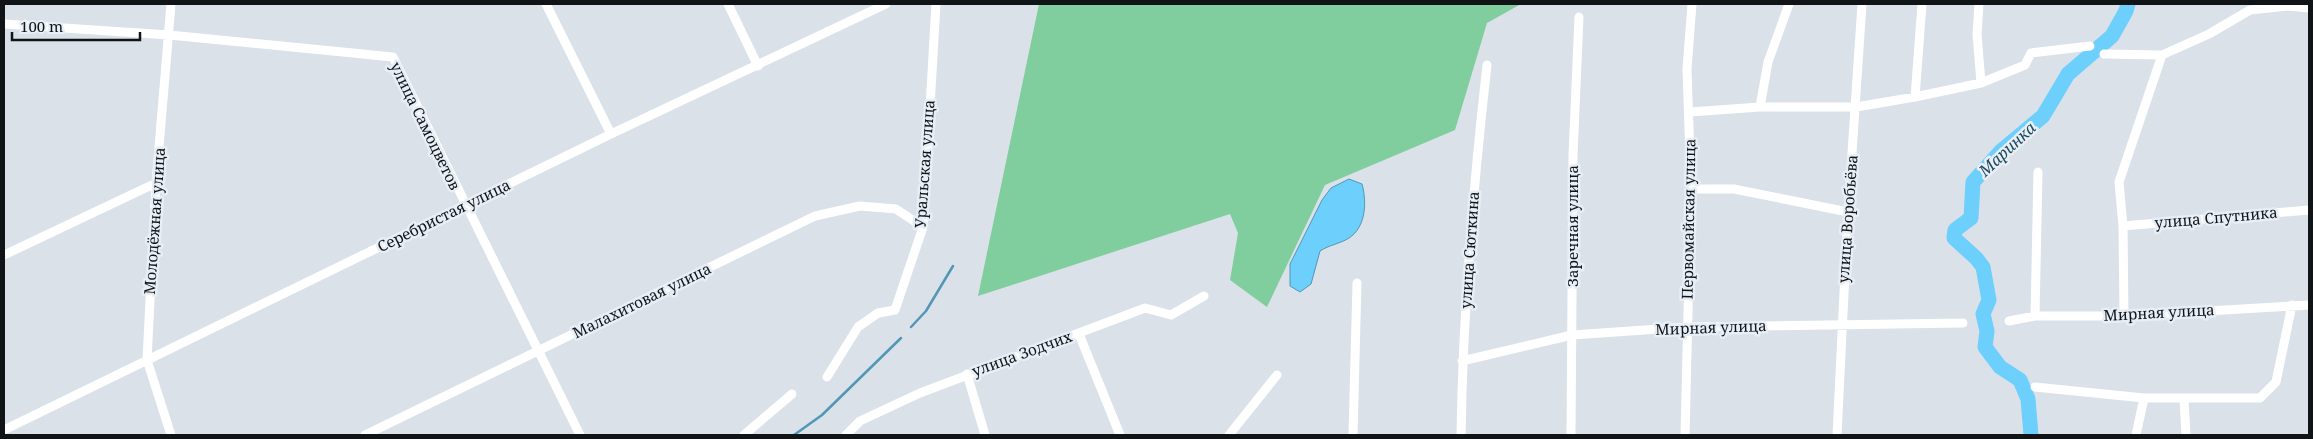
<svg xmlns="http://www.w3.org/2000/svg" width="2313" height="439" font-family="'Noto Serif',serif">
	<rect width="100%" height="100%" fill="#dae1e9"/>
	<path fill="#80cd9e" d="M1039 4H1521L1487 23 1455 130 1325 185 1267 307 1230 280 1238 233 1230 214 978 296Z"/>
	<path fill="#6dcffb" stroke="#5197b6" d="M1349 179 1362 184C1367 202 1366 227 1349 238 1342 243 1329 245 1320 251L1311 284 1300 292 1290 286V264L1322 200 1331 188Z"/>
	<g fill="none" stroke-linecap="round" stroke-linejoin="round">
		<path stroke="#5197b6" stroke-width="2.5" d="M911 327 926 311 953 266
			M794 435 822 415 901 338"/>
		<path stroke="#6dcffb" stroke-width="15" d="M2031 435 2028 399 2020 380 2000 367 1985 347 1987 331 1983 314 1989 300 1983 267 1976 258 1954 238 1955 230 1971 218 1973 182 2001 151 2043 116 2068 74 2112 36 2126 11 2128 4"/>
		<path stroke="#fff" stroke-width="9" d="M546 4 611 134
			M728 4 758 66
			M1979 4 1977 34 1981 83
			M4 24 169 35 393 57 580 435
			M2104 54 2162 55
			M1915 97 1922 4
			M1760 107 1768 62 1789 4
			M1690 112 1760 107H1856L1915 97 1981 83 2025 65 2031 53 2090 46
			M1691 189H1734L1848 212
			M2123 226 2309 210
			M4 255 156 183
			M2035 316 2038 172
			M2124 316 2123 226 2119 182 2162 55 2209 34 2250 10 2288 6 2309 8
			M2009 321 2035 316H2124L2309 305
			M1079 334 1120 435
			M1462 361 1572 335 1688 327 1963 323
			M967 374 985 435
			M827 377 858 327 878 313 895 310 923 227 936 4
			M2035 387 2144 398H2260L2276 382 2292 305
			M2184 399 2186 435
			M4 430 611 134 886 4
			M171 435 147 360 156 183 171 4
			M365 435 815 216 860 206 896 209 923 227
			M744 435 792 394
			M846 435 860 421 920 393 1145 308 1171 315 1204 296
			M1229 435 1277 375
			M1353 435 1357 283
			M1461 435C1463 311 1473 188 1487 65
			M1571 435 1573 155 1579 17
			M1685 435 1691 189 1687 69 1692 4
			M1837 435 1848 212 1862 4
			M2136 435 2144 398"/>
	</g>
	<g text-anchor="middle" stroke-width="5" stroke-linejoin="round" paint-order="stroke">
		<g font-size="15" fill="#111416" stroke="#e7eef6">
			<text transform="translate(425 126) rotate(64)" y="5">улица Самоцветов</text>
			<text transform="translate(925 164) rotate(-86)" y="5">Уральская улица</text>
			<text transform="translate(444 216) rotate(-26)" y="5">Серебристая улица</text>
			<text transform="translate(2216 218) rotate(-5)" y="5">улица Спутника</text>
			<text transform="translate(1689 219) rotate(-89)" y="5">Первомайская улица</text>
			<text transform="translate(1848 219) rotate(-86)" y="5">улица Воробьёва</text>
			<text transform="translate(155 221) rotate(-86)" y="5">Молодёжная улица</text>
			<text transform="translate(1573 226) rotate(-90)" y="5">Заречная улица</text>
			<text transform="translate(1470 250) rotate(-86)" y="5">улица Сюткина</text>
			<text transform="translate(642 301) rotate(-26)" y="5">Малахитовая улица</text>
			<text transform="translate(2159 313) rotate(-3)" y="5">Мирная улица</text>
			<text transform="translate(1711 328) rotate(-2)" y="5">Мирная улица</text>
			<text transform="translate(1022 354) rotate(-20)" y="5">улица Зодчих</text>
		</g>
		<g font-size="16" font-style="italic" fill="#1e495b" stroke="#e7eef6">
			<text transform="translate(2007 149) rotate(-43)" y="6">Маринка</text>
		</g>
	</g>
	<rect width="2313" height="439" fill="none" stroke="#111416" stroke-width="10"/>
	<path d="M12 32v8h128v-8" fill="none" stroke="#111416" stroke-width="2.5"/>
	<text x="20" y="32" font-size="15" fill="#111416" stroke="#e7eef6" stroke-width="4" paint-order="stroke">100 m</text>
</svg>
